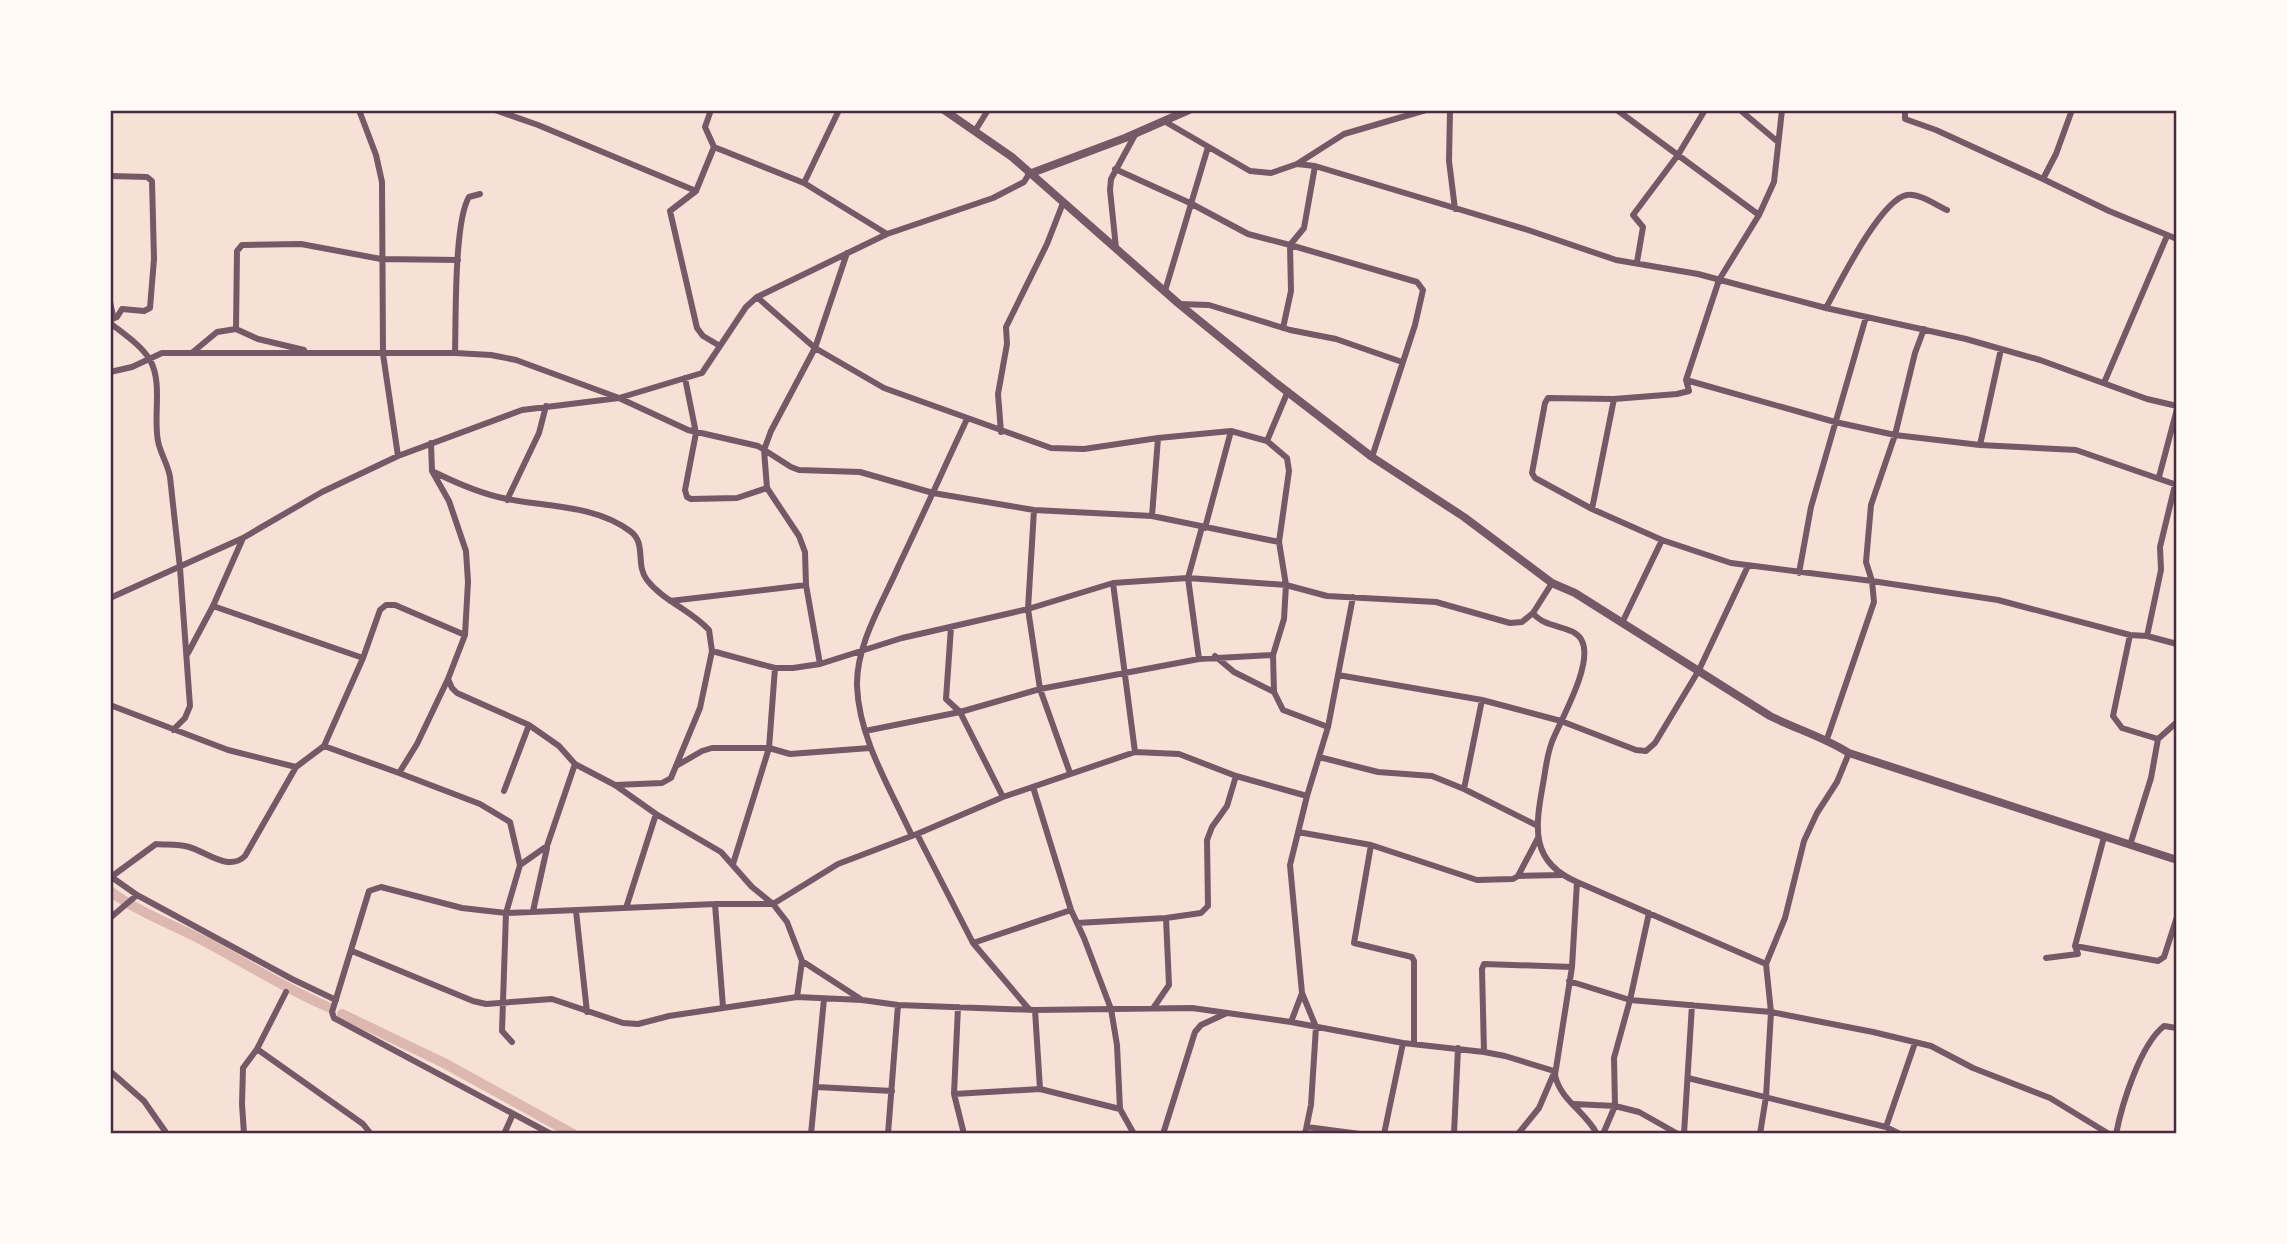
<svg xmlns="http://www.w3.org/2000/svg" width="2287" height="1244" font-family="Roboto,sans-serif">
	<rect width="100%" height="100%" fill="#f7e1d7"/>
	<g fill="none" stroke-linecap="round" stroke-linejoin="round">
		<path stroke="#dcb8b0" stroke-width="10" d="M110 891C138 912 169 923 200 939 243 961 283 988 328 1007
			M342 1014 444 1063 573 1134"/>
		<path stroke="#755966" stroke-width="6" d="M359 110 376 155 382 182 383 354 398 456
			M495 110 538 125 696 191 714 147
			M711 110 705 127 714 147 804 183 887 234
			M1450 110 1449 161 1455 209
			M1617 110 1759 215
			M1740 110 1778 142
			M1905 110V119L1936 130 2043 179
			M2072 110 2056 154 2043 179 2109 211 2177 239
			M1164 121 1250 171 1271 173 1297 164 1315 166 1528 230 1616 260 1698 274 1826 308 1966 339 2040 360 2147 399 2177 406
			M975 131 988 110
			M1297 164 1344 134 1426 110
			M1115 169 1190 203 1248 234 1290 245 1304 228 1315 166
			M110 176 147 177 152 181 154 259 150 308 144 311 122 309 117 317 110 320
			M804 183 839 110
			M696 191 670 211 697 328 703 336 720 346
			M1116 248 1110 190 1111 179 1136 133
			M1637 262 1643 227 1633 215 1678 155 1705 110
			M1165 291 1208 147
			M757 297 815 348 884 388 1051 448 1084 449 1158 438 1231 431 1267 441
			M110 302 113 316 110 318
			M1179 304 1209 305 1290 330 1336 339 1402 362
			M1826 308C1839 284 1881 199 1907 195 1919 193 1936 205 1947 210
			M110 323C124 334 141 345 150 360 163 383 153 416 158 441 160 453 168 464 170 477L180 568 190 706 185 718 173 730
			M1283 328 1291 291 1290 245 1417 282 1423 290 1415 325 1372 457
			M236 329 258 339 304 350
			M193 352 217 332 236 329 237 251 242 245 301 244 381 259 458 260
			M455 353C456 321 454 221 469 197L480 194
			M110 372 132 367 162 353H455L491 355 516 360 619 398 688 430 758 446 791 467 799 470 860 472 933 493 1034 510 1152 516 1279 542
			M685 378 696 433 685 490 687 497 691 499 737 498 767 488
			M1686 380 1719 280 1759 215 1774 182 1782 110
			M2104 383 2167 236
			M1001 432 998 394 1007 344 1006 327 1047 244 1063 203
			M1980 445 2001 349
			M432 471C456 483 481 494 507 499 548 507 595 505 630 531 647 543 635 565 647 580 663 601 691 610 709 630L712 651 775 668H793L820 664 902 638 1028 609 1113 583 1188 578 1286 585 1327 596 1436 602 1510 623 1522 622 1533 613
			M2159 477 2177 409
			M2177 485 2076 450 1980 445 1895 435 1835 422 1686 380 1689 391 1677 394 1614 399 1548 398 1545 403 1532 473 1535 478 1592 509 1662 540 1731 563 1872 581 1998 600 2130 635 2147 636 2177 644
			M507 500 539 433 546 406
			M1592 509 1614 399
			M1034 510 1028 609 1040 689 1070 773
			M1152 516 1158 438
			M1205 528 1231 431
			M1799 573 1811 507 1866 317
			M1113 583 1135 752
			M1552 583 1533 613C1546 630 1574 624 1582 641 1593 663 1563 716 1554 737 1547 751 1546 768 1543 784 1535 828 1530 862 1577 882L1572 967 1555 1075C1560 1100 1586 1112 1597 1134
			M110 598 243 538 322 492 398 456 522 410 619 398 702 373 746 307 757 297 887 234 993 198 1024 182 1029 174
			M670 601 806 585
			M213 606 363 658
			M1622 623 1662 540
			M951 627 946 699 960 712 1003 797
			M2147 636 2161 570 2160 547 2175 485
			M188 653 213 606 243 538
			M1215 656 1234 672 1274 692 1283 710 1328 727
			M1199 659 1188 578 1202 527
			M820 664 806 585 805 552 799 536 767 488 764 450 771 431 815 348 847 253
			M1338 675 1482 700 1561 721 1636 750 1646 751 1655 743 1699 670 1748 566
			M448 679 452 688 457 693 529 725 559 746 575 764 615 785 656 814 721 852 752 887 773 904 787 922 802 961 862 1000
			M1274 692 1273 655 1284 619 1286 585 1279 542 1289 471 1287 458 1267 441 1288 391
			M110 705 228 750 296 767
			M865 731 960 712 1040 689 1199 659 1273 655
			M1827 739 1874 602 1872 581 1866 562 1871 505 1895 435 1915 353 1924 329
			M2158 739 2177 722
			M324 746 399 773 417 744 448 679 465 635 468 582 466 551 449 501 432 471 431 443
			M1319 757 1378 772 1432 776 1464 789 1536 825
			M676 766 702 751 712 748H769L790 754 870 748
			M399 773 480 804 510 822 520 865 506 913 502 1031 512 1042
			M615 785 662 783 671 778 700 708 712 651
			M1033 787 1071 910 1084 938 1111 1009 1117 1045 1120 1109 1134 1134
			M1464 789 1482 700
			M504 791 529 725
			M1298 832 1371 845 1477 880 1513 879 1518 876 1538 838
			M917 834 973 943 1028 1008
			M912 836C890 788 859 739 857 686 856 644 883 602 899 565 922 517 944 468 967 419
			M1371 845 1354 943 1412 957 1414 961V1044
			M2130 845 2151 778 2158 739 2122 728 2113 716 2130 635
			M733 864 769 748 775 668
			M520 865 547 846 575 764
			M110 876 137 895 292 979 336 1000
			M1518 876 1562 875
			M111 877 156 844C166 845 178 844 189 847 207 852 229 872 245 856L296 767 324 746 363 658 380 610 386 605H395L465 635
			M1577 882 1766 964
			M715 904 723 1007
			M626 908 656 814
			M533 911 547 848
			M576 911 587 1012
			M110 918 137 895
			M1077 923 1166 918
			M973 943 1071 910
			M2075 946 2104 837
			M352 951 473 1001 486 1004 552 999 623 1023 638 1024 669 1016 797 997 862 1000 898 1005 1035 1010 1192 1008 1291 1022 1403 1043 1484 1052 1505 1056 1554 1071 1555 1075
			M2046 958 2078 954 2075 946 2158 961 2164 957 2177 917
			M1569 981 1630 1000 1771 1012 1873 1032 1931 1046 1973 1068 2050 1098 2109 1134
			M797 997 802 961
			M958 1007 954 1094 964 1134
			M1154 1007 1169 985 1166 918 1201 913 1208 906 1207 840 1212 827 1227 806 1236 776
			M1035 1010 1040 1089 1120 1109
			M1291 1022 1302 993
			M257 1049 363 1124 371 1134
			M1484 1052 1482 969 1484 964 1572 967
			M110 1071 144 1101 167 1134
			M1688 1078 1886 1127 1900 1134
			M817 1087 892 1091
			M954 1094 1040 1089
			M1574 1104 1615 1106 1639 1112 1678 1134
			M1307 1127 1360 1134
			M1886 1127 1915 1043
			M244 1134 242 1104 243 1068 257 1049 286 992
			M504 1134 513 1114
			M551 1134 334 1018 332 1012 369 891 381 887 462 908 506 913 715 904H773L838 864 917 834 1003 797 1135 752 1179 754 1236 776 1307 796
			M811 1134 824 999
			M888 1134 898 1005
			M1163 1134 1195 1032 1201 1025 1227 1013
			M1305 1134 1311 1105 1316 1027 1302 993 1290 865 1307 796 1328 727 1353 597
			M1384 1134 1403 1043
			M1454 1134 1458 1048
			M1518 1134 1539 1108 1554 1073
			M1603 1134 1615 1106 1614 1058 1630 1000 1649 913
			M1684 1134 1692 1005
			M1760 1134 1766 1097 1771 1012 1766 964 1785 918 1804 841 1817 813 1837 782 1849 753
			M2116 1134C2122 1104 2140 1045 2164 1026L2177 1028"/>
		<path stroke="#755966" stroke-width="8" d="M944 110 1012 157 1179 304 1276 383 1372 457 1464 517 1552 583 1575 593 1770 716C1796 729 1824 737 1849 753L2177 860
			M1029 174 1125 138 1189 110"/>
	</g>
	<rect width="2287" height="1244" fill="none" stroke="#fffaf5" stroke-width="224"/>
	<rect x="112" y="112" width="2063" height="1020" fill="none" stroke="#4a2c40" stroke-width="2.5"/>
</svg>
